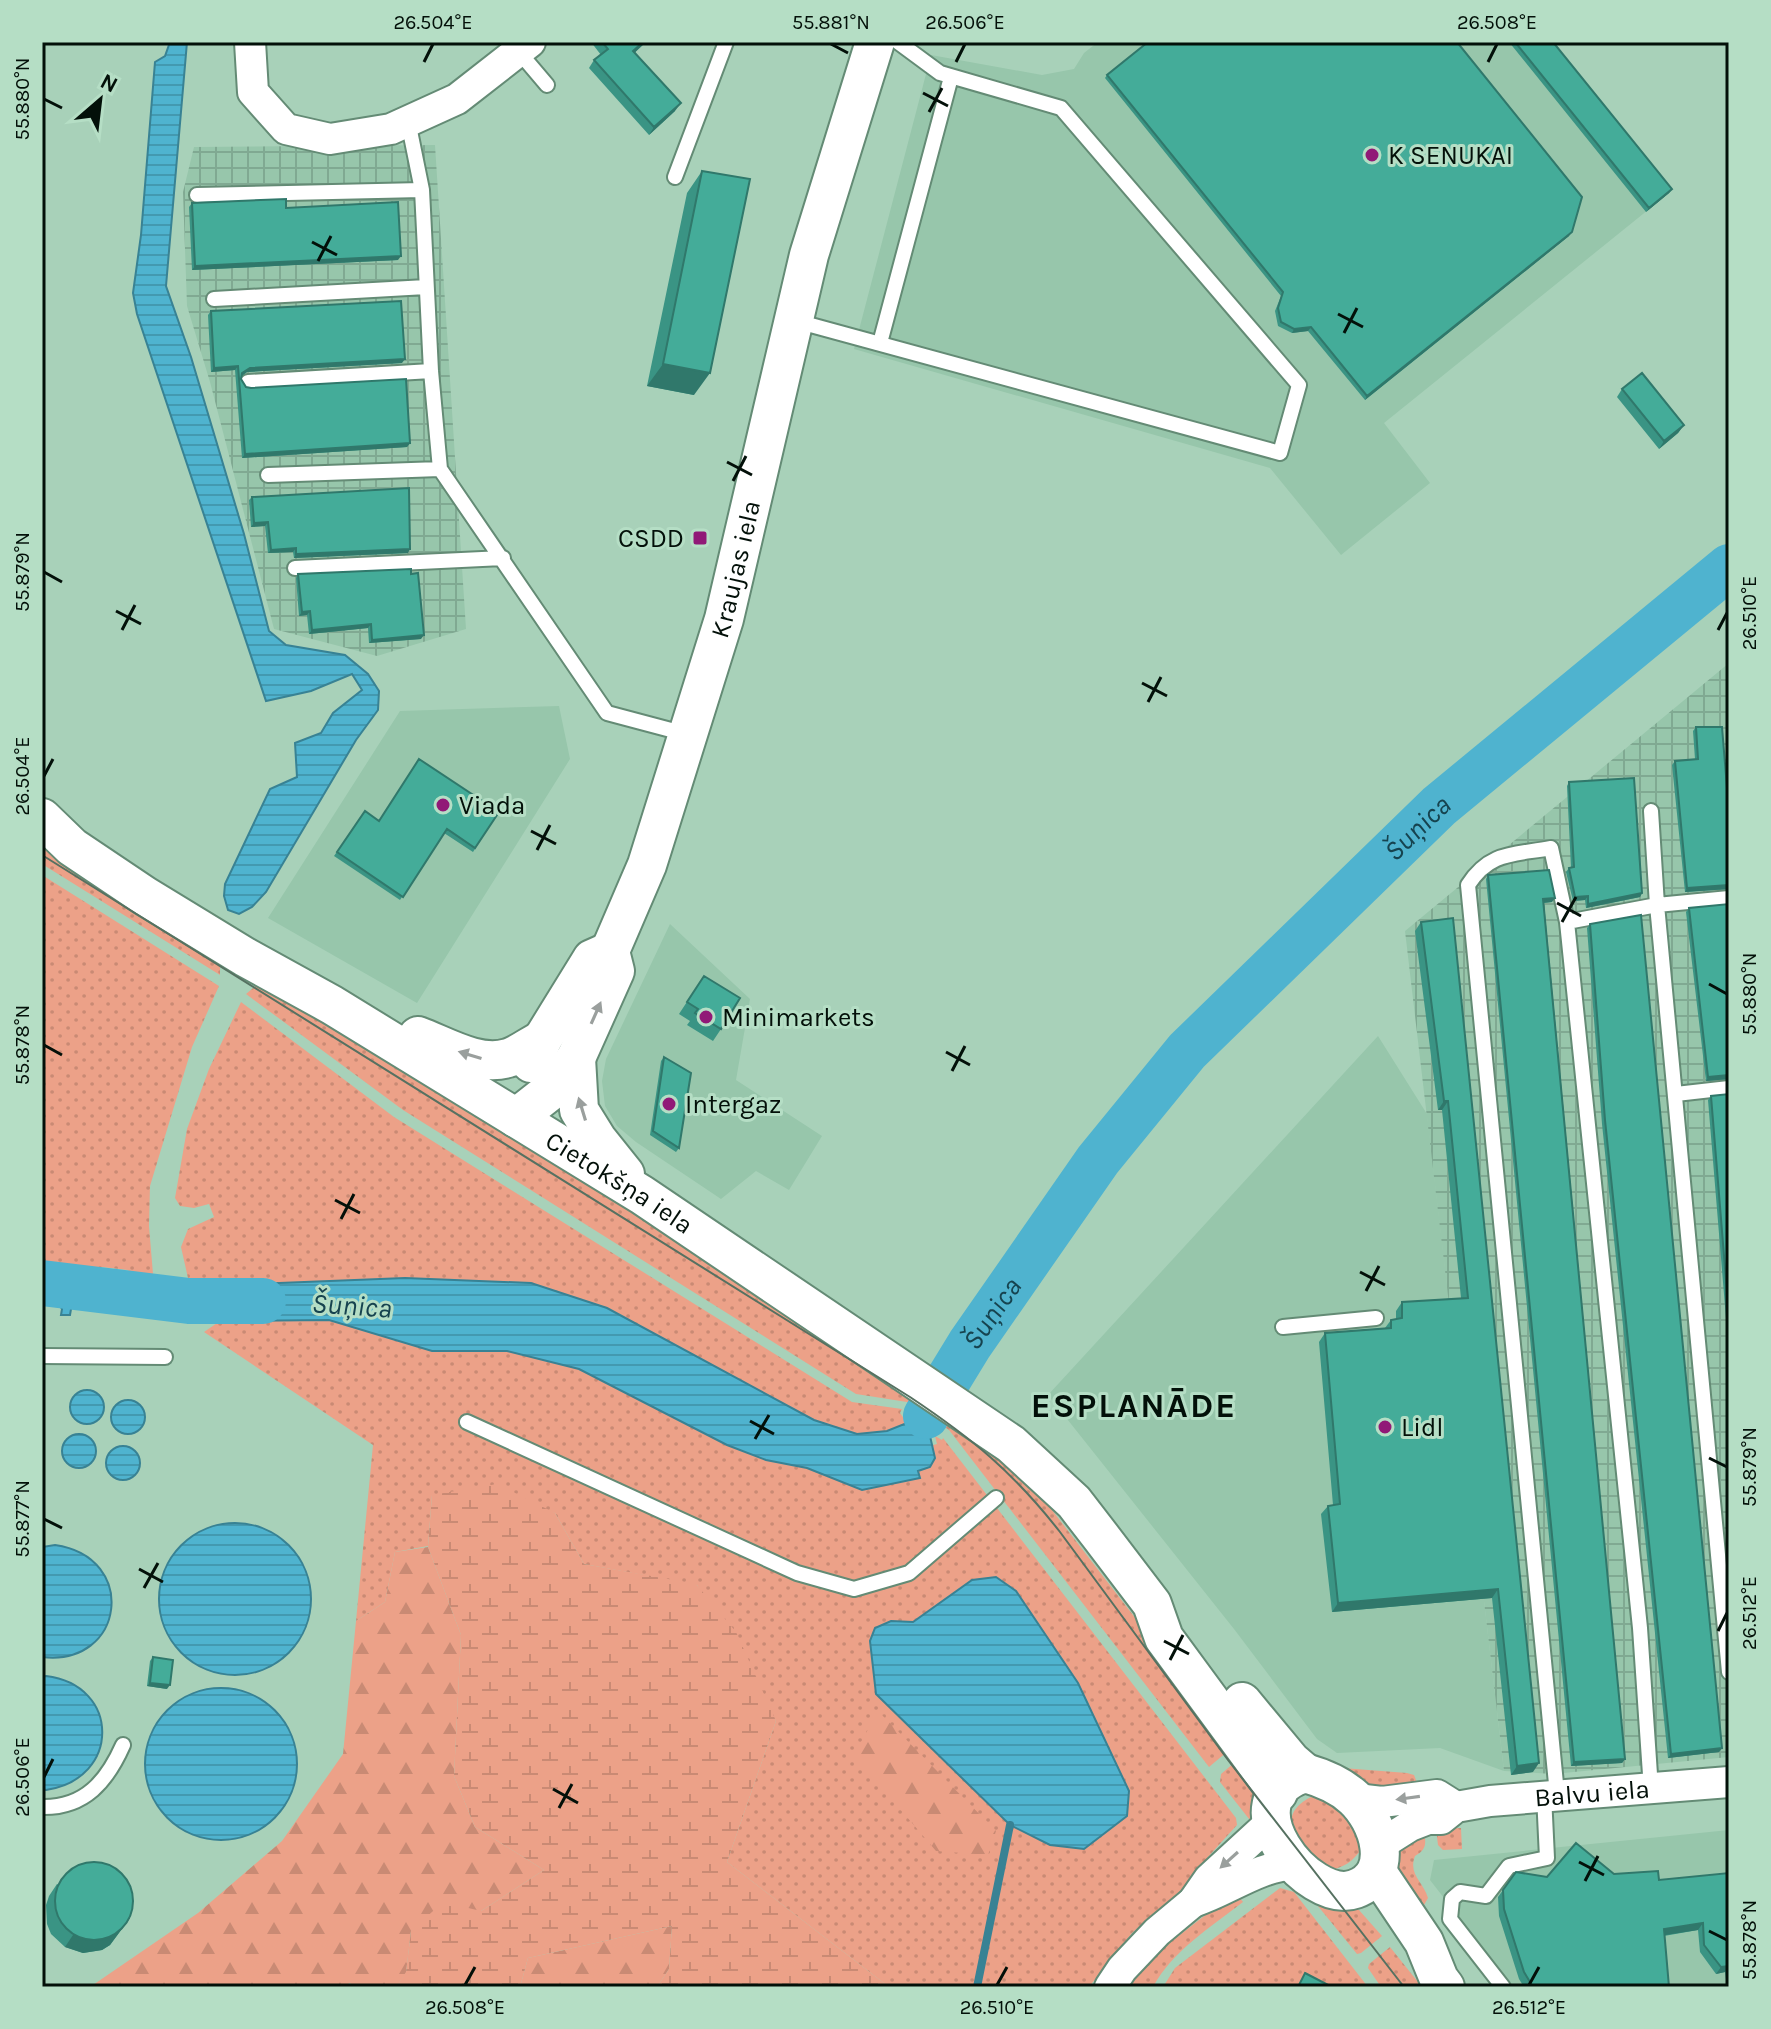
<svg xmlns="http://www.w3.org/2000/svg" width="1771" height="2029" font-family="Karla,sans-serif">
	<defs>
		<pattern id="industrial-grid" width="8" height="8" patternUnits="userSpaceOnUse" patternTransform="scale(2)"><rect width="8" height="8" fill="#97c6ab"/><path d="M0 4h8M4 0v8" fill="none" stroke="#80a992"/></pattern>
		<pattern id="grass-dots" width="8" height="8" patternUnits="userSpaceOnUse" patternTransform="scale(2)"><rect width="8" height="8" fill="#eca188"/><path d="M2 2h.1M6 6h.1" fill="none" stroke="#c98a74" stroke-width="1.8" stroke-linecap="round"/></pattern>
		<pattern id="forest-firs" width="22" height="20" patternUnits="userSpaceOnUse" patternTransform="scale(2)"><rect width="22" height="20" fill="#eca188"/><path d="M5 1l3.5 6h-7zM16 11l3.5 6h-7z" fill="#c98a74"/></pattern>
		<pattern id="wetland-marsh" width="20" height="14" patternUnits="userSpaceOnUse" patternTransform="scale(2)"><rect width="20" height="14" fill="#eca188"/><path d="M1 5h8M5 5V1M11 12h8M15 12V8" fill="none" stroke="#c98a74"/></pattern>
		<pattern id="water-rules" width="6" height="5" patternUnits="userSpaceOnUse" patternTransform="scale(2)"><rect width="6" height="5" fill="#4fb3cf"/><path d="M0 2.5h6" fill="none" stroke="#4399b0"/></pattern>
	</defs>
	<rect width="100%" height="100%" fill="#a8d1b9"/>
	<path fill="#97c6ab" d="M1098 42H1547L1669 193 1384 423 1430 483 1341 555 1270 468 854 349 931 55 1042 75 1074 69 1084 53Z
		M559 706 570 759 417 1003 268 918 400 711Z
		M670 924 750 999 736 1080 822 1136 789 1190 756 1171 721 1199 636 1142 617 1126 605 1106 602 1081 606 1059Z
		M1378 1036 1427 1114 1504 1771 1440 1748 1337 1753 1317 1739 1234 1629 1048 1395Z
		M1729 1830V1987H1513L1430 1880 1434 1860Z"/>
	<path fill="url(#industrial-grid)" d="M435 145 466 629 377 656 274 629 210 382 187 306 183 192 194 147Z
		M1729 663V1757L1553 1774 1504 1771 1405 931Z"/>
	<path fill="url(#grass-dots)" d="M42 845 220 958V975L42 864Z
		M42 875 219 986 192 1047 150 1186 149 1226 153 1274 148 1275 146 1289 138 1288 128 1270 102 1267 96 1276 44 1270Z
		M259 983 619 1204 955 1420 1035 1488 1234 1746 1209 1767 949 1430 907 1402 856 1394 403 1110 246 994Z
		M241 1002 394 1117 852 1402 902 1409 900 1413 907 1423 887 1431 857 1434 814 1420 607 1308 531 1283 405 1278 190 1287 181 1247 188 1229 214 1217 209 1204 194 1208 180 1206 175 1198 187 1129 209 1069Z
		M329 1320 432 1351H507L579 1369 727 1445 766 1460 807 1468 861 1490 918 1471 935 1458 933 1445 937 1444 935 1436 942 1440 943 1438 1236 1818 1237 1825 1207 1858 1211 1864 1132 1933 1089 1987H889L727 1862 776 1721 697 1585 584 1564 555 1513 432 1495 428 1546 395 1552 385 1602 356 1621 373 1445 204 1332 220 1321Z
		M1241 1757 1264 1788 1253 1824 1220 1782 1221 1774Z
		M1330 1767 1407 1773 1414 1775 1419 1788 1381 1795Z
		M1313 1796C1339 1802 1356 1822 1362 1848 1353 1862 1343 1868 1327 1871 1306 1848 1267 1818 1313 1796Z
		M1461 1828 1462 1849 1443 1850 1438 1845 1436 1829Z
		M1424 1831C1426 1844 1427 1849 1415 1856 1408 1875 1423 1881 1428 1898L1424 1905 1413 1913 1395 1887 1392 1855Z
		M1300 1884 1359 1910 1382 1936 1361 1953 1357 1954Z
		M1280 1888 1294 1892 1368 1987H1163L1175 1968Z
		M1235 1892 1243 1902C1210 1928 1173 1950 1153 1987H1127L1154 1955Z
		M1390 1947 1422 1987H1381L1368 1968 1369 1964Z"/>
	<path fill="url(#forest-firs)" d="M428 1547 461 1635 454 1776 475 1827 544 1870 481 1911 411 1931 406 1973 396 1987H353L350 1983 343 1987H90L198 1913 282 1841 343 1754 356 1621 385 1602 395 1552Z
		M878 1711 996 1831 988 1855 936 1851 854 1755Z
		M672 1926 669 1969 657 1987H520L528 1958Z"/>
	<path fill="url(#wetland-marsh)" d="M497 1484 555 1513 584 1564 696 1584 736 1632 776 1721 727 1862 889 1987H657L669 1969 672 1926 528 1958 520 1987H396L406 1972 411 1931 443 1902 481 1911 544 1870 475 1827 454 1776 461 1635 428 1547 432 1495Z"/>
	<path fill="url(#water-rules)" stroke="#388294" stroke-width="2" d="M170 42H187L166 286 191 357 244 534 269 631 286 645 345 655 368 674 379 691 378 710 356 740 266 892 252 907 239 914 228 910 224 896 225 884 270 789 297 777 295 743 321 733 333 713 362 690 352 674 311 691 266 701 137 314 133 293 141 235 155 62 165 56Z
		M42 1270 134 1280 138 1288 137 1301 130 1307 77 1305 71 1309 70 1315H61L62 1309 57 1301 42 1297Z
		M405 1278 531 1283 607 1308 814 1420 857 1434 887 1431 907 1423 950 1356 971 1368 930 1436 935 1458 930 1467 918 1471 920 1478 862 1490 807 1468 766 1460 727 1445 579 1369 507 1351H432L329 1320 220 1321 201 1308 202 1298 226 1285Z
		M70 1407a17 17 0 1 1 34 0a17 17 0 1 1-34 0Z
		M111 1417a17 17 0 1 1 34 0a17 17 0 1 1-34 0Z
		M62 1451a17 17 0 1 1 34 0a17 17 0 1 1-34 0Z
		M106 1463a17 17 0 1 1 34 0a17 17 0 1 1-34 0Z
		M159 1599a76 76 0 1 1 152 0a76 76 0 1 1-152 0Z
		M55 1545C139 1557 125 1667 42 1657V1547Z
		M996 1577 1016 1591 1078 1683 1129 1791 1127 1816 1084 1849 1050 1845 1010 1825 876 1694 870 1641 875 1628 891 1621 913 1622 972 1580Z
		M46 1676C121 1685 121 1779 46 1790L42 1789V1677Z
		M145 1764a76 76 0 1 1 152 0a76 76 0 1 1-152 0Z"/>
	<path fill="#a8d1b9" d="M941 1362 969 1380 935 1436 906 1417Z"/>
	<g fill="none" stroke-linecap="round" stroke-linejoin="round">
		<path stroke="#388294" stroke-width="8" d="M977 1987 1010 1825"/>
		<g stroke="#4fb3cf" stroke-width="46">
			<path d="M42 1283 189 1301H263"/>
			<path id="s1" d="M926 1416 970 1344 1098 1160 1187 1051 1439 806 1729 567"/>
		</g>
		<g stroke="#648b75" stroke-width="18">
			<path id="service" d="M519 52 547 85
				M408 121 422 190 431 371 440 469 607 713 686 734
				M675 177 726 42
				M197 195 422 190
				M214 299 426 287
				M796 321 1280 453 1299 385 1061 108 940 73 898 42
				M880 343 951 77
				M248 382 431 371
				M268 475 440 469
				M295 568 503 558
				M1651 811 1657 905 1729 1672
				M1567 922 1657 905 1729 898
				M1676 1094 1729 1088
				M1283 1327 1376 1318
				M42 1356 165 1357
				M467 1422 797 1573 854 1589 909 1573 996 1498
				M1557 1794 1468 885C1490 851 1514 855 1551 848L1567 922 1640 1628 1651 1789
				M42 1807C85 1808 107 1781 123 1745
				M1503 1987 1450 1919 1452 1899 1460 1892 1486 1896 1509 1866 1547 1858 1544 1795"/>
		</g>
		<g stroke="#648b75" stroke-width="34">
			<g id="minor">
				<path d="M250 42 253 92 286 129 330 139 391 129 457 99 530 42"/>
				<path d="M1356 1799 1382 1802 1437 1795 1456 1807"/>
				<path id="s2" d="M1380 1845 1410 1826 1428 1819H1441L1456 1807 1490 1801 1729 1782"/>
				<path d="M1193 1902C1229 1890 1257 1867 1294 1864"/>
				<path d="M1110 1987 1122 1969 1157 1932 1193 1902 1209 1879 1270 1823"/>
			</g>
		</g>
		<g stroke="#648b75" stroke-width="42">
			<g id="tertiary">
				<path id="s3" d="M42 818 72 847 145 896 245 957 332 1005 642 1195 1011 1444 1074 1502 1101 1537 1152 1604 1164 1638 1278 1793"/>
				<path d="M418 1036C445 1046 478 1067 508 1058 519 1055 531 1045 542 1040"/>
				<path d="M576 1058 579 1110 597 1139 625 1174"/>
				<path d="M531 1063 542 1040 592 959 610 951"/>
				<path id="s4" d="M516 1118 549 1092 576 1058 615 971 610 951 647 865 724 619 809 255 875 42"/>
				<path d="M1242 1702 1291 1761 1305 1773"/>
				<path d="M1305 1773C1323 1778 1340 1785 1354 1798 1378 1820 1397 1874 1355 1889 1308 1906 1223 1798 1305 1773Z"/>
				<path d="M1377 1872 1424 1942 1439 1979 1445 1987"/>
			</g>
		</g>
		<use href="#service" stroke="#fff" stroke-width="14"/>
		<use href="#minor" stroke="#fff" stroke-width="30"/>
		<use href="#tertiary" stroke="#fff" stroke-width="38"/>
		<path stroke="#567161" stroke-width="2" d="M42 855 910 1397C973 1439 1013 1472 1060 1532L1228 1760 1404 1987"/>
	</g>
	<path fill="#3a9484" d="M591 42H646L635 52 675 111 649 135 589 68 594 60 601 55Z
		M1509 42H1553L1672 189 1669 193 1646 212Z
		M1107 75 1569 236 1365 400 1308 331 1292 333 1278 326 1275 311 1281 296 1105 78Z
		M702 171 694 395 647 386 687 193Z
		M192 203 286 208 398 260 192 270 189 207Z
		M211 311 402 363 247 372 242 376 241 379 246 387 410 443 407 447 242 458 235 370 211 372 208 315Z
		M1622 389 1684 425 1678 433 1659 449 1617 397Z
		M252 497 408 553 294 558 293 552 268 553 265 526 251 527 249 500Z
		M298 574 421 639 369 643 368 628 309 634 307 615 299 616 296 578Z
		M1696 727 1729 889 1685 892 1672 765 1675 761 1695 759 1693 731Z
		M1569 782 1642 893 1640 897 1586 908 1585 900 1573 901 1566 872 1569 868H1571L1567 786Z
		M365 811 379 821 499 812 473 852 444 833 400 900 334 856Z
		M1488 875 1552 902 1544 903 1625 1759 1622 1763 1571 1766 1486 879Z
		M1729 904V1079L1706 1081 1686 912 1689 908Z
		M1453 918 1533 1772 1511 1775 1492 1598 1332 1612 1321 1514 1328 1506 1333 1505 1319 1342 1325 1333 1385 1328 1391 1320 1396 1319V1311L1402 1302 1461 1298 1442 1110H1438L1415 931 1421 922Z
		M1590 924 1722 1748 1719 1752 1668 1758 1602 1124 1587 928Z
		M704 976 721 1029 713 1041 687 1025 690 1021 679 1014Z
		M664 1057 679 1148 676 1152 650 1135 661 1061Z
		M1729 1094V1355L1708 1100 1711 1096Z
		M153 1657 167 1689 147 1686 150 1661Z
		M1516 1872 1547 1877 1614 1874 1659 1880 1729 1873V1987H1727L1725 1972 1716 1974 1700 1952 1698 1930 1664 1936 1669 1987H1524L1519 1979 1499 1916 1498 1897Z
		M57 1884 130 1918 110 1945 102 1950 83 1953 65 1947 51 1934 47 1924 46 1905 49 1896Z"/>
	<path fill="#30786b" d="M643 42H646L628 59 633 51Z
		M681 103 675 111 649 135 654 127Z
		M1672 189 1669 193 1646 212 1649 208Z
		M1572 232 1569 236 1365 400 1367 396Z
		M401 256 398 260 192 270 195 266Z
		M1311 327 1308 331 1292 333 1294 329Z
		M405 359 402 363 247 372 240 377 242 373 250 368Z
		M663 364 710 373 694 395 647 386Z
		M238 366 235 370 211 372 214 368Z
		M1684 425 1678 433 1659 449 1664 441Z
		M410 443 407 447 242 458 245 454Z
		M268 522 265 526 251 527 254 523Z
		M296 548 293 552 268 553 271 550Z
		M410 549 408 553 294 558 296 554Z
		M310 611 307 615 299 616 302 612Z
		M371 624 368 628 309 634 312 630Z
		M424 635 421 639 369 643 372 640Z
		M1729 885V889L1685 892 1687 888Z
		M1642 893 1640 897 1586 908 1588 904Z
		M1588 896 1585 900 1573 901 1575 897Z
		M1555 898 1552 902 1541 903 1543 899Z
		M1729 1075V1079L1706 1081 1708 1077Z
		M1444 1101H1448L1442 1110H1438Z
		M1498 1589 1492 1598 1332 1612 1338 1603Z
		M150 1683 170 1685 167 1689 147 1686Z
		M1722 1748 1719 1752 1668 1758 1671 1754Z
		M1625 1759 1622 1763 1571 1766 1574 1762Z
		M1539 1763 1533 1772 1511 1775 1517 1766Z
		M130 1918 110 1945 102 1950 83 1953 65 1947 73 1935Z
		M1703 1923 1698 1930 1659 1936 1664 1929Z
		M1729 1966 1725 1972 1716 1974 1721 1967Z"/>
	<path fill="#44ac99" stroke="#30786b" stroke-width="2" d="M602 42H643L633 51 681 103 654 127 594 60 608 49Z
		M1148 42H1457L1582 197 1572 232 1367 396 1311 327 1294 329 1281 322 1278 308 1283 292 1107 75Z
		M1515 42H1553L1672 189 1649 208Z
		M702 171 750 179 710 373 663 364Z
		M286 199V208L398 202 401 256 195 266 192 203Z
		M401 301 405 359 250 368 242 373 241 379 246 387 251 388 406 379 410 443 245 454 238 366 214 368 211 311Z
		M1642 373 1684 425 1664 441 1622 389Z
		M409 488 410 549 296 554V548L271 550 268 522 254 523 252 497Z
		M411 569V574L418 573 424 635 372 640 371 624 312 630 310 611 302 612 298 574Z
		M1696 727H1722L1729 812V885L1687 888 1675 761 1698 759Z
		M419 759 499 812 475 848 447 829 403 897 337 852 365 811 379 821Z
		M1634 778 1642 893 1588 904V896L1575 897 1569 868 1574 867 1569 782Z
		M1549 870 1555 898 1543 899 1625 1759 1574 1762 1488 875Z
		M1729 904V1075L1708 1077 1689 908Z
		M1641 915 1722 1748 1671 1754 1605 1120 1590 924Z
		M1453 918 1539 1763 1517 1766 1498 1589 1338 1603 1328 1506 1340 1504 1325 1333 1391 1328V1320L1402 1318V1302L1468 1298 1448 1101H1444L1421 922Z
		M704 976 740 998 721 1029 695 1013 698 1009 687 1002Z
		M664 1057 691 1073 679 1148 653 1131Z
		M1729 1094V1317L1711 1096Z
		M153 1657 173 1660 170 1685 150 1683Z
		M1576 1843 1614 1874 1658 1871 1659 1880 1729 1873V1966L1721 1967 1704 1945 1703 1923 1664 1929 1669 1987H1533L1524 1972 1504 1909 1503 1890 1516 1872 1547 1877Z
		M55 1901a39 39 0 1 1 78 0a39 39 0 1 1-78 0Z
		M1305 1973 1332 1987H1298Z"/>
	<defs><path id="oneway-solid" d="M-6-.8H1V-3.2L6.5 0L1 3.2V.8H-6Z" transform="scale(2)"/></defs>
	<g fill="#9a9f9d">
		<use href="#oneway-solid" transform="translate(596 1013) rotate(-66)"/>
		<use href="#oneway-solid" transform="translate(470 1055) rotate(-163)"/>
		<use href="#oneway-solid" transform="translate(582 1109) rotate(-107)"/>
		<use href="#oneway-solid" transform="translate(1408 1798) rotate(172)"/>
		<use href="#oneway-solid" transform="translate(1229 1860) rotate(138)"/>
	</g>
	<path fill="none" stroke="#031009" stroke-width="3" d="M831 44 848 53M424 62 433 44M956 62 965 44M1488 62 1497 44M923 93 948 106M44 99 62 108M929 112 942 88M312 242 337 255M318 261 331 236M1338 314 1363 327M1344 333 1357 308M727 462 752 475M733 481 746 456M44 572 62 582M116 611 141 624M122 630 135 605M1718 630 1727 613M1142 683 1167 696M1148 702 1161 677M44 776 53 759M531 831 556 844M537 850 550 825M1557 903 1581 916M1562 922 1576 897M1709 984 1727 994M44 1045 62 1055M946 1052 970 1065M952 1071 965 1046M335 1200 360 1213M341 1219 354 1194M1360 1272 1385 1285M1366 1291 1379 1266M750 1421 774 1434M755 1439 769 1415M1709 1458 1727 1467M44 1519 62 1528M139 1569 163 1582M144 1588 158 1563M1718 1631 1727 1613M1164 1641 1189 1654M1170 1660 1183 1635M44 1777 53 1759M553 1789 578 1803M559 1808 572 1784M1579 1862 1604 1875M1585 1881 1598 1856M1709 1931 1727 1940M465 1985 475 1967M997 1985 1007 1967M1529 1985 1539 1967"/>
	<g fill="#911977" stroke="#b5dec5" stroke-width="3">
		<circle cx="1372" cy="155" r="8"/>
		<rect x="692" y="530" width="16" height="16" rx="4"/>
		<circle cx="443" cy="805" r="8"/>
		<circle cx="706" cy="1017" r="8"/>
		<circle cx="669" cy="1104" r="8"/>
		<circle cx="1385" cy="1427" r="8"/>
	</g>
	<g text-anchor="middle" stroke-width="6" stroke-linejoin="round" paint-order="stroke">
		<g font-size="26" fill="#031009" stroke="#b5dec5" text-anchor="start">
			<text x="1388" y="164">K SENUKAI</text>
			<text x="684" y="547" text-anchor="end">CSDD</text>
			<text x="459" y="814">Viada</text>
			<text x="722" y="1026">Minimarkets</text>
			<text x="685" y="1113">Intergaz</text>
			<text x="1401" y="1436">Lidl</text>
		</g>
		<g font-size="26" fill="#031009" stroke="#b5dec5">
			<text dy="9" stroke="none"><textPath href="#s4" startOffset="604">Kraujas iela</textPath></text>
			<text dy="9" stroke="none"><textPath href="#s3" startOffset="684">Cietokšņa iela</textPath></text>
			<text dy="9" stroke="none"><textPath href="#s2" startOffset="224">Balvu iela</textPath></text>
		</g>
		<g font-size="28" font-style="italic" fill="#16434f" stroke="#b5dec5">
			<text dy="10" stroke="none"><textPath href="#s1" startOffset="770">Šuņica</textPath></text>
			<text transform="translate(352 1305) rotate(4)" y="10">Šuņica</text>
			<text dy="10" stroke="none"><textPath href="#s1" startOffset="122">Šuņica</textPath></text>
		</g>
		<g font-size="34" font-weight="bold" letter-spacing="2" fill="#031009" stroke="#b5dec5">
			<text x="1134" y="1417">ESPLANĀDE</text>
		</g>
	</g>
	<rect width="1771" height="2029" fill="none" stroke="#b5dec5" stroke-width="88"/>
	<g transform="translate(100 100) rotate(28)" stroke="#b5dec5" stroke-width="6" paint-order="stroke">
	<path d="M0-6L14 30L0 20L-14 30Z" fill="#031009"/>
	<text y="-12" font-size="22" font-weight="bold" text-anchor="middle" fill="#031009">N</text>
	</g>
	<rect x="44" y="44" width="1683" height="1941" fill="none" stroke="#031009" stroke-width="3"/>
	<g font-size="20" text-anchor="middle" fill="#031009">
		<text x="433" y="29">26.504°E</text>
		<text x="831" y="29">55.881°N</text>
		<text x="965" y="29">26.506°E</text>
		<text x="1497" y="29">26.508°E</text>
		<text transform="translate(22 99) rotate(-90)" y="7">55.880°N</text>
		<text transform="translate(22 572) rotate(-90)" y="7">55.879°N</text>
		<text transform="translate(1749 613) rotate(-90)" y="7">26.510°E</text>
		<text transform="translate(22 776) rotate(-90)" y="7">26.504°E</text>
		<text transform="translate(1749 994) rotate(-90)" y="7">55.880°N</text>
		<text transform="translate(22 1045) rotate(-90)" y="7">55.878°N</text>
		<text transform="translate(1749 1467) rotate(-90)" y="7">55.879°N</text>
		<text transform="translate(22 1519) rotate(-90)" y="7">55.877°N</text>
		<text transform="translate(1749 1613) rotate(-90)" y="7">26.512°E</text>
		<text transform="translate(22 1777) rotate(-90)" y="7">26.506°E</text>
		<text transform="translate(1749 1940) rotate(-90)" y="7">55.878°N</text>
		<text x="465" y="2014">26.508°E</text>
		<text x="997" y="2014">26.510°E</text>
		<text x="1529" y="2014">26.512°E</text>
	</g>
</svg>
